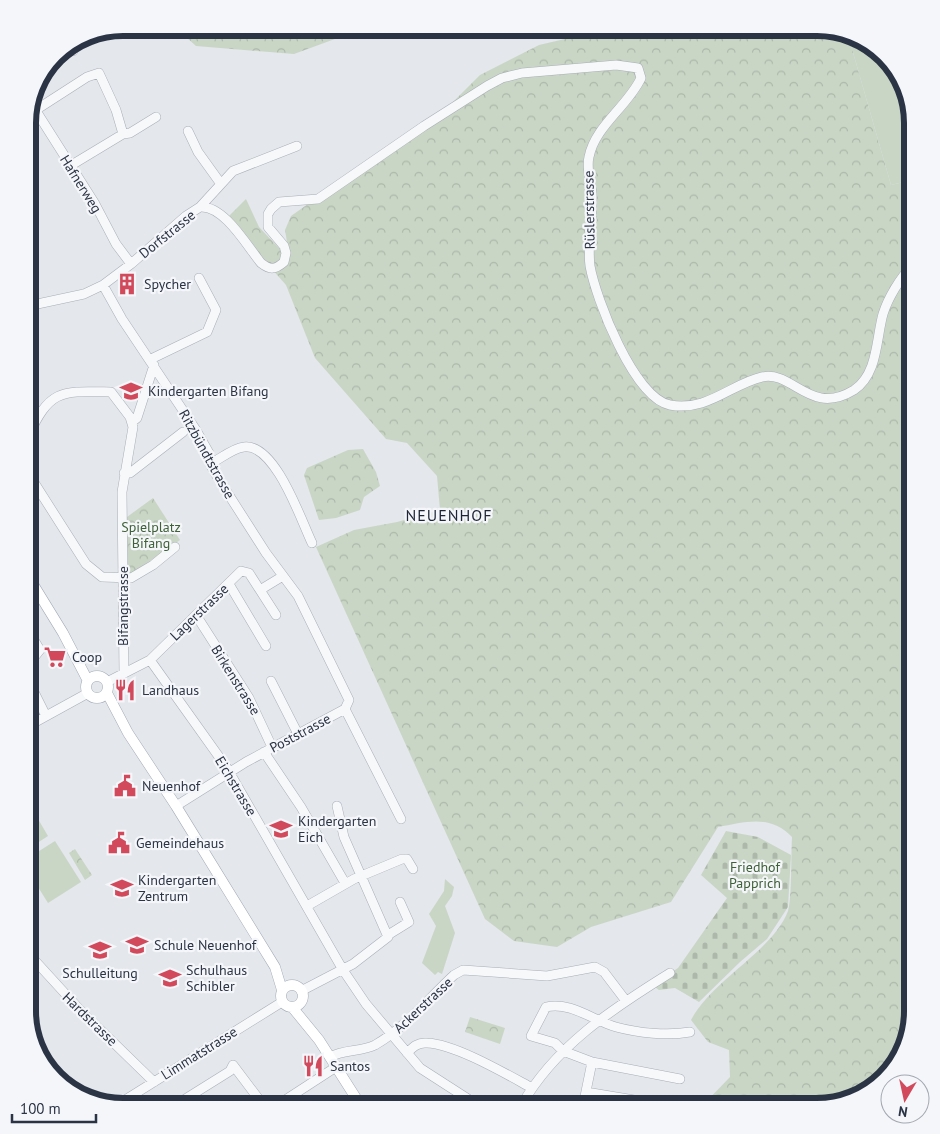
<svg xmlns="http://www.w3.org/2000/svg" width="940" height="1134" font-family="'PT Sans',sans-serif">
	<defs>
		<pattern id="forest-crowns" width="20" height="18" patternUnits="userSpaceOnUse" patternTransform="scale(1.25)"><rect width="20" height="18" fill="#c9d6c5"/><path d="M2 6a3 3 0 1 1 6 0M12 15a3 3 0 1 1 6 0" fill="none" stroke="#adb8ab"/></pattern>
		<pattern id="cemetery-stones" width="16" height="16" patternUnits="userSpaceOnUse" patternTransform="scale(1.25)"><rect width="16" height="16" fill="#c9d6c5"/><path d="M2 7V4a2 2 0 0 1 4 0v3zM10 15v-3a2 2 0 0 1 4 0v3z" fill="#adb8ab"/></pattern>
	</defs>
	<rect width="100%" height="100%" fill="#e4e7ec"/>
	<path fill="#c9d6c5" d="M848 35 864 40 896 70 912 123V180L891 185Z
		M28 802 48 836 28 849Z
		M55 841 81 882 48 903 28 871V858Z
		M445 879 454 887 452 896 445 906 455 933 442 974 438 972 435 975 422 963 436 926 429 914 444 891Z"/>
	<path fill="url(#forest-crowns)" d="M176 28H359L354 32 294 54 196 46Z
		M612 28H823L848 35 891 185 912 180V1011L900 1058 870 1090 817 1106H702L730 1077 729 1050 708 1042 691 1020C714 978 772 952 788 911 792 899 791 853 792 837 770 814 746 822 718 827L671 902 591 927 557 947 514 941 485 919 316 547 354 530 397 522 440 510 437 476 407 443 386 439 315 358 286 285 227 218 246 199 259 227 279 248 287 242 285 230 291 216 339 182 429 126 480 75 539 45Z
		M363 449 376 472 380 486 364 497 360 510 336 518 319 520 304 475 307 468 348 450Z
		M153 498 180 540 128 576 127 517Z
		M75 849 92 875 85 880 69 853Z
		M470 1017 505 1028 500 1044 465 1032Z"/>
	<path fill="url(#cemetery-stones)" d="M726 831 758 837 791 855 788 907 767 939 740 962 699 1002 675 988 659 990 652 985 678 968 727 898 701 875Z"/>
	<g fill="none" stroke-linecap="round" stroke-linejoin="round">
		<g stroke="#a9aeb7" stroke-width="10">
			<path id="minor" d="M70 47 73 51
				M31 103 95 204 116 244 131 264
				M28 115 87 77 99 73 116 110 123 134 70 166
				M188 131 198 152 221 184
				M123 134 130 133 156 117
				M200 207C224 205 247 246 261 263 270 270 275 270 284 262L286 253 284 246 268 227V214L271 209 279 202 318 199 424 126 487 86 502 78 522 73 616 65 638 68 641 78C628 106 595 126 589 157 586 168 591 182 592 194 593 217 587 243 590 266 596 299 634 398 670 405 707 412 731 384 762 377 793 370 810 417 854 390 878 374 876 339 883 314 888 298 900 278 912 266
				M28 212 34 209V206L28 192
				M103 285 122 319 196 430 209 453 210 464 218 478 266 553 298 596 349 700 345 709
				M28 306 84 294 103 285 131 264 186 216 200 207 233 171 297 146
				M151 359 207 332 216 310 199 278
				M132 422 137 418 154 365
				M28 437C50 388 62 391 111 392L130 417 133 427 122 492 124 673
				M210 464C220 459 233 448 244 447 275 443 301 520 312 543
				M28 473 86 564 102 577 131 578 153 565 175 547
				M124 473H130L183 432
				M229 584 266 646
				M260 590 283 576
				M196 615 249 698 272 747
				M150 660 227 768 343 970 366 1004 420 1068 479 1106
				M28 665 40 650 28 630
				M28 680 46 716
				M271 681 298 734
				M107 682 150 660 241 571 249 573 276 615
				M28 726 88 693
				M264 752 301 807 345 883
				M176 806 246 762 345 709 401 819
				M307 906 354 879 402 859H407L413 869
				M388 935 409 922 400 902
				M28 953 81 1011 154 1082
				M301 991 353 964 388 937 344 837 337 806
				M407 1053C413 1047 418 1042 427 1043 455 1044 506 1074 532 1088
				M330 1057C344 1049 361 1052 375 1045 405 1028 428 999 454 975L463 970 547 976 595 967 604 972 626 1001
				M680 1079 592 1062 563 1051 555 1043 531 1036 546 1007C570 1001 594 1021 616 1027 638 1033 667 1036 690 1032
				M586 1092 670 1106
				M117 1105 282 1002
				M174 1106 230 1071 233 1065 264 1106
				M276 1106 336 1067
				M521 1106C555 1046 612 1009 670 973
				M583 1106 592 1062"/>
		</g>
		<g stroke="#a3abb8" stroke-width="11">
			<path id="major" d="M28 576 63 633 88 681
				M86 687a11 11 0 1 1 22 0a11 11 0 1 1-22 0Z
				M107 693 128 733 176 806 275 967 282 990
				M281 996a11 11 0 1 1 22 0a11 11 0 1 1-22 0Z
				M292 1007 319 1040 361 1106"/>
		</g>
		<use href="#minor" stroke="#f7f8fa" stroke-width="9"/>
		<use href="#major" stroke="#fff" stroke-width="10"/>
	</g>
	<defs>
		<g id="building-bare" transform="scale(1.725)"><path d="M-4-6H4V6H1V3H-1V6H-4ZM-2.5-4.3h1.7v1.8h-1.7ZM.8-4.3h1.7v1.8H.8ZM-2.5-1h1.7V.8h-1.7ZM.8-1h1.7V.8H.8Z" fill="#d1495b" stroke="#f4f6f9" stroke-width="2.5" paint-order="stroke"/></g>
		<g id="school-bare" transform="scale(1.725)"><path d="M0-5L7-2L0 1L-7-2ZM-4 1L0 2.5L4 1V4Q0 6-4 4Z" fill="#d1495b" stroke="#f4f6f9" stroke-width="2.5" paint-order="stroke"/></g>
		<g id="supermarket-bare" transform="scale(1.725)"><path d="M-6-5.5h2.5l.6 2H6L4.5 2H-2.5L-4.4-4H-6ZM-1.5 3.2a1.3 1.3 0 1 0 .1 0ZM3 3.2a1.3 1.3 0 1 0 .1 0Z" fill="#d1495b" stroke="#f4f6f9" stroke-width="2.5" paint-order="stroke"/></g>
		<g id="restaurant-bare" transform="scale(1.725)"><path d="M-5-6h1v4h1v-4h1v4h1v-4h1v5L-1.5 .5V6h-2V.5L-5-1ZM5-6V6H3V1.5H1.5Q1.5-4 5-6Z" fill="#d1495b" stroke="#f4f6f9" stroke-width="2.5" paint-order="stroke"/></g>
		<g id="civic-bare" transform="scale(1.725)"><path d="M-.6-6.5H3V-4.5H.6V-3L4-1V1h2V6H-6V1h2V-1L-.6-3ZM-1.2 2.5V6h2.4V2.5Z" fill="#d1495b" stroke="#f4f6f9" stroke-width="2.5" paint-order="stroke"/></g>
	</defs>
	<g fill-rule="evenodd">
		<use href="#building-bare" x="127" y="284"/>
		<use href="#school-bare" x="131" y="391"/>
		<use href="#supermarket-bare" x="55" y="657"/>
		<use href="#restaurant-bare" x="125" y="690"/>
		<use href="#civic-bare" x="125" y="786"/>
		<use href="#school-bare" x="281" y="829"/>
		<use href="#civic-bare" x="119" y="843"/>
		<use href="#school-bare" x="122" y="888"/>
		<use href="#school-bare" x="137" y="945"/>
		<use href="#school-bare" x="100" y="950"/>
		<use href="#school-bare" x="170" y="978"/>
		<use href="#restaurant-bare" x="313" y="1066"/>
	</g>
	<g text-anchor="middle" stroke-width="4.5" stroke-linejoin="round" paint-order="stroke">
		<g font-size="14" fill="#2b3445" stroke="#f4f6f9">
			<text transform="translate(81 184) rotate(58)" y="5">Hafnerweg</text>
			<text transform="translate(589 210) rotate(-91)" y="5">Rüslerstrasse</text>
			<text transform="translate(167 234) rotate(-39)" y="5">Dorfstrasse</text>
			<text transform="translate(207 454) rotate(61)" y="5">Ritzbündtstrasse</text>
			<text transform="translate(123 606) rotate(-90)" y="5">Bifangstrasse</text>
			<text transform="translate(199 612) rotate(-44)" y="5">Lagerstrasse</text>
			<text transform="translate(236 680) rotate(58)" y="5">Birkenstrasse</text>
			<text transform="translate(300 733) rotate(-28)" y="5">Poststrasse</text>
			<text transform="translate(236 786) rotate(59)" y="5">Eichstrasse</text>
			<text transform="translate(423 1005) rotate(-43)" y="5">Ackerstrasse</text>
			<text transform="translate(90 1019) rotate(44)" y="5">Hardstrasse</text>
			<text transform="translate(199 1053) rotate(-32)" y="5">Limmatstrasse</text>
		</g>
		<g font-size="14" fill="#2b3445" stroke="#f4f6f9" text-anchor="start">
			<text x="144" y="289">Spycher</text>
			<text x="148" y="396">Kindergarten Bifang</text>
			<text x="72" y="662">Coop</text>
			<text x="142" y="695">Landhaus</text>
			<text x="142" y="791">Neuenhof</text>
			<text x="298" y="826">Kindergarten<tspan x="298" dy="16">Eich</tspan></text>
			<text x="136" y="848">Gemeindehaus</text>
			<text x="138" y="885">Kindergarten<tspan x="138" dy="16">Zentrum</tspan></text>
			<text x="154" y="950">Schule Neuenhof</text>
			<text x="186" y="975">Schulhaus<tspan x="186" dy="16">Schibler</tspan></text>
			<text x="100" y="978" text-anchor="middle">Schulleitung</text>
			<text x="330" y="1071">Santos</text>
		</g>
		<g font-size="14" fill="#3f6138" stroke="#f4f6f9">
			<text x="151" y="532">Spielplatz<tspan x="151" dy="16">Bifang</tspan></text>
			<text x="755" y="872">Friedhof<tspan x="755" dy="16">Papprich</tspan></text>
		</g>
		<g font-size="16" letter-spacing="1" fill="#1d2536" stroke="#f4f6f9">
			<text x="449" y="521">NEUENHOF</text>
		</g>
	</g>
	<path d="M0 0H940V1134H0ZM123 36H817A87 87 0 0 1 904 123V1011A87 87 0 0 1 817 1098H123A87 87 0 0 1 36 1011V123A87 87 0 0 1 123 36Z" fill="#f4f6f9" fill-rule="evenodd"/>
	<path fill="none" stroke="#2b3445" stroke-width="6" d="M123 36H817A87 87 0 0 1 904 123V1011A87 87 0 0 1 817 1098H123A87 87 0 0 1 36 1011V123A87 87 0 0 1 123 36Z"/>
	<g transform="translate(905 1099) rotate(189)"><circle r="24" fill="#f4f6f9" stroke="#a4a8b1"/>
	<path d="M0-4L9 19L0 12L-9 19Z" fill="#d1495b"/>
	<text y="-8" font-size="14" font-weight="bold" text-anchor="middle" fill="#2b3445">N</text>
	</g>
	<path d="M12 1114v8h84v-8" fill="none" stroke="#2b3445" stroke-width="2.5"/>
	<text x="20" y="1114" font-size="15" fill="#2b3445" stroke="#f4f6f9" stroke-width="4" paint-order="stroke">100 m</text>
</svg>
